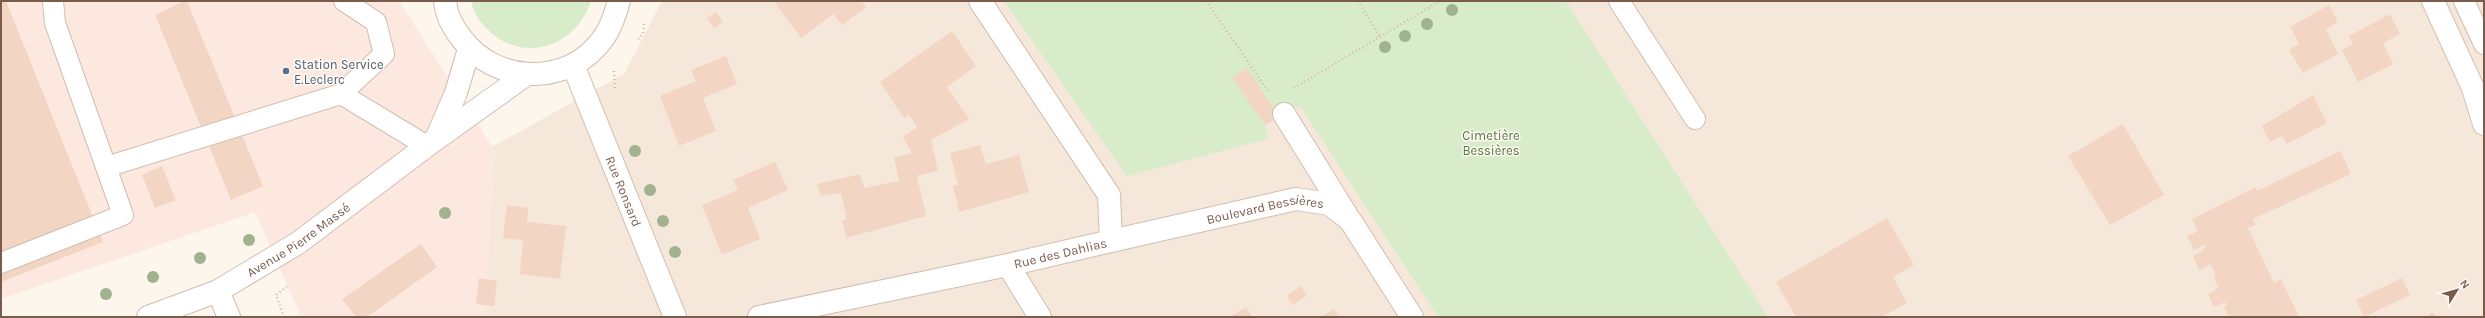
<svg xmlns="http://www.w3.org/2000/svg" width="2485" height="318" font-family="Karla,sans-serif">
	<rect width="100%" height="100%" fill="#fdf6ec"/>
	<path fill="#f5e8da" d="M662 1H2484V317H363L332 235 624 74Z"/>
	<path fill="#fde8e0" d="M1 1H399L495 151 485 317H301L255 212 1 299Z"/>
	<path fill="#d8ecc9" d="M471 1H591C576 48 521 65 486 28 479 21 473 11 471 1Z
		M1004 1H1566L1768 317H1438L1300 106 1265 125 1268 139 1127 176Z"/>
	<path fill="#f3d5c3" d="M1 1H6L103 242 1 282Z
		M184 1H187L263 186 231 200 155 15Z
		M777 1H861L866 7 842 25 833 14 801 38 775 3Z
		M2329 5 2338 22 2326 29 2338 54 2303 73 2289 50 2299 44 2290 27Z
		M716 12 723 22 714 28 707 18Z
		M2390 14 2400 34 2383 43 2393 64 2358 82 2342 50 2353 44 2349 36Z
		M952 31 976 66 947 87 969 119 931 140 938 171 917 176 926 216 846 238 842 220 847 219 841 193 821 196 817 184 860 174 864 188 899 181 894 158 912 153 903 137 917 127 909 115 904 118 880 82Z
		M726 56 737 84 703 98 716 131 679 146 660 96 696 81 691 70Z
		M1247 68 1279 117 1265 125 1232 77Z
		M2313 95 2327 123 2287 144 2282 136 2270 142 2262 126Z
		M2123 124 2164 195 2110 225 2068 156Z
		M980 145 986 164 1019 155 1029 192 959 212 953 186 958 185 950 153Z
		M2340 151 2351 174 2253 219 2255 225 2248 228 2274 283 2281 279 2299 317H2229L2224 306 2227 305 2225 302 2214 307 2208 294 2219 288 2213 277 2216 276 2211 264 2199 270 2193 256 2204 250 2202 248 2206 247 2205 244 2194 250 2187 236 2198 231 2192 219 2256 187 2257 191Z
		M775 162 788 190 748 208 760 239 722 255 702 205 738 190 733 180Z
		M162 166 176 200 155 208 142 175Z
		M507 205 528 208 527 222 566 226 560 279 520 274 523 240 503 238Z
		M1887 218 1914 265 1893 277 1907 303 1882 317H1796L1776 282Z
		M421 244 437 267 367 317H356L342 299Z
		M479 278 497 281 494 306 476 304Z
		M2402 278 2410 295 2364 317 2356 300Z
		M1301 286 1307 295 1293 305 1287 296Z
		M1246 307 1252 317H1230Z
		M1334 309 1339 317H1322Z
		M2432 312 2437 317H2427Z"/>
	<g fill="none" stroke-linecap="round" stroke-linejoin="round">
		<g stroke="#d1beb0" stroke-width="22">
			<path id="lane" d="M1619 1 1695 119
				M2464 1 2484 44
				M341 94 427 146
				M106 167 341 94 384 54 376 22 344 1
				M1 263 123 215 55 23 53 1"/>
		</g>
		<g stroke="#d1beb0" stroke-width="24">
			<g id="street">
				<path d="M445 1C446 15 454 29 462 39 493 81 560 87 596 47 609 34 614 18 619 1"/>
				<path id="s1" d="M573 65 675 317"/>
				<path d="M1284 114 1346 214"/>
				<path d="M436 139 456 93 469 49"/>
				<path id="s2" d="M1111 241 1296 199 1329 204 1350 220 1412 317"/>
				<path d="M1008 265 1040 317"/>
				<path d="M218 291 229 317"/>
				<path id="s3" d="M148 317 218 291 298 243 436 139 527 74"/>
				<path id="s4" d="M759 317 1008 265 1111 241 1109 195 980 1"/>
			</g>
		</g>
		<g stroke="#d6c0b0" stroke-width="24">
			<path id="secondary" d="M2433 1 2473 88 2484 124"/>
		</g>
		<path stroke="#d9b8a5" stroke-width="2.5" stroke-dasharray="1 3" stroke-linecap="butt" d="M1206 1 1268 91
			M1358 1 1380 37
			M638 39 643 34 644 24
			M614 71 615 88
			M1294 88 1440 1
			M284 317 276 295 289 285"/>
		<use href="#lane" stroke="#fff" stroke-width="20"/>
		<use href="#street" stroke="#fff" stroke-width="22"/>
		<use href="#secondary" stroke="#fff" stroke-width="22"/>
	</g>
	<g fill="#a0b28e">
		<circle cx="1452" cy="10" r="6"/>
		<circle cx="1427" cy="24" r="6"/>
		<circle cx="1405" cy="36" r="6"/>
		<circle cx="1385" cy="47" r="6"/>
		<circle cx="635" cy="151" r="6"/>
		<circle cx="650" cy="190" r="6"/>
		<circle cx="445" cy="213" r="6"/>
		<circle cx="663" cy="221" r="6"/>
		<circle cx="249" cy="240" r="6"/>
		<circle cx="675" cy="252" r="6"/>
		<circle cx="200" cy="258" r="6"/>
		<circle cx="153" cy="277" r="6"/>
		<circle cx="106" cy="294" r="6"/>
	</g>
	<circle fill="#5c6f8a" stroke="#fffaf3" stroke-width="1.5" cx="286" cy="71" r="4"/>
	<g text-anchor="middle" stroke-width="3" stroke-linejoin="round" paint-order="stroke">
		<g font-size="13" fill="#4e5e75" stroke="#fffaf3" text-anchor="start">
			<text x="294" y="69">Station Service<tspan x="294" dy="15">E.Leclerc</tspan></text>
		</g>
		<g font-size="13" fill="#537a41" stroke="#fffaf3">
			<text x="1491" y="140">Cimetière<tspan x="1491" dy="15">Bessières</tspan></text>
		</g>
		<g font-size="13" fill="#7a5c4d" stroke="#fffaf3">
			<text dy="5" stroke="none"><textPath href="#s1" startOffset="136">Rue Ronsard</textPath></text>
			<text dy="5" stroke="none"><textPath href="#s2" startOffset="158">Boulevard Bessières</textPath></text>
			<text dy="5" stroke="none"><textPath href="#s3" startOffset="170">Avenue Pierre Massé</textPath></text>
			<text dy="5" stroke="none"><textPath href="#s4" startOffset="308">Rue des Dahlias</textPath></text>
		</g>
	</g>
	<rect width="2485" height="318" fill="none" stroke="#7a5c4d" stroke-width="4"/>
	<g transform="translate(2457 290) rotate(53)" stroke="#fffaf3" stroke-width="3" paint-order="stroke">
	<path d="M0-3L7 15L0 10L-7 15Z" fill="#7a5c4d"/>
	<text y="-6" font-size="11" font-weight="bold" text-anchor="middle" fill="#7a5c4d">N</text>
	</g>
</svg>
